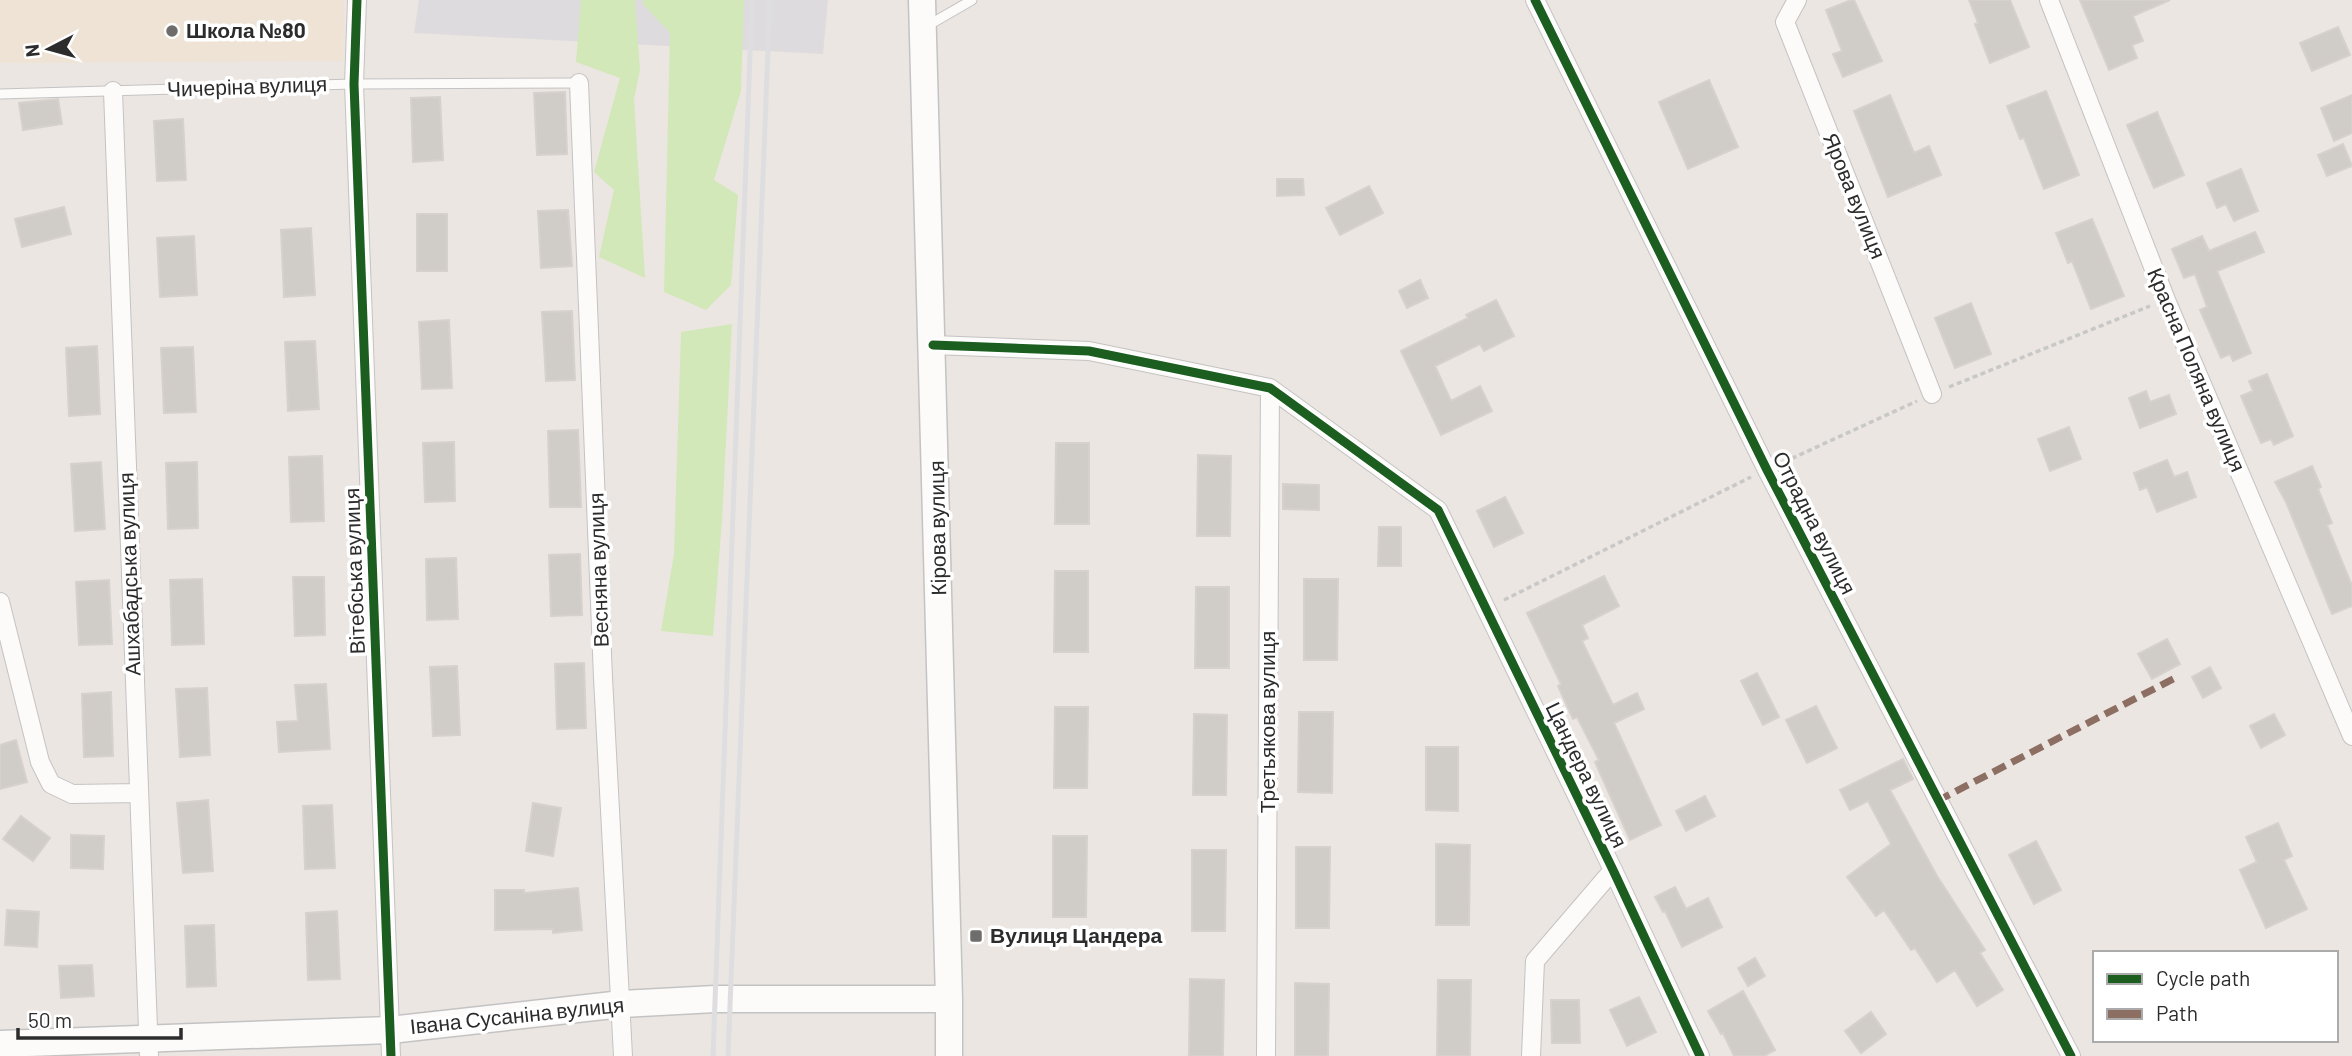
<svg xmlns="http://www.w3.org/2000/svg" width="2352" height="1056" font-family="Barlow,sans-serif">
	<rect width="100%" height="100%" fill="#ebe6e1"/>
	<path fill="#dddbdd" d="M419 0H828L823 54 414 33Z"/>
	<path fill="#eee3d5" d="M0 0H344L343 61 0 63Z"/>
	<path fill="#d2e8b8" d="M581 0H635L640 70 634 99 645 278 599 257 614 190 594 172 620 78 576 62Z
		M643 0H744L741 91 714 180 738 195 731 285 706 310 664 292 670 33 643 4Z
		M732 324 722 520 713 636 661 631 674 554 681 332Z"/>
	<path fill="#d0ccc8" stroke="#d6d1cd" stroke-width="2" d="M1851 0H1854L1882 61 1843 77 1833 54 1842 51 1826 10Z
		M1969 0H2010L2029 47 1990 63 1975 24 1978 23Z
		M2080 0H2170L2133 16 2143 41 2132 45 2137 58 2109 70Z
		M2338 27 2350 55 2312 71 2300 43Z
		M1709 80 1738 147 1688 169 1659 102Z
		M2046 91 2079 175 2044 189 2024 138 2020 139 2007 106Z
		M565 92 567 154 537 155 534 93Z
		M1890 95 1914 153 1929 146 1941 175 1888 197 1854 111Z
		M2352 95V133L2334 141 2321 108Z
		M440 97 443 160 413 162 411 98Z
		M58 99 62 124 23 130 19 103Z
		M2157 112 2184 175 2154 188 2127 125Z
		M183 119 186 180 157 181 154 121Z
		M2343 144 2352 166 2327 176 2318 155Z
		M2241 169 2258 211 2234 221 2226 204 2217 208 2207 183Z
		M1277 179H1303L1304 195 1277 196Z
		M1369 186 1383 213 1340 235 1326 208Z
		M64 207 71 234 22 247 15 219Z
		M568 210 572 266 541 268 538 211Z
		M417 214H447V271H417Z
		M2092 219 2124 296 2091 309 2072 261 2068 263 2056 233Z
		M311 228 315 295 284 297 281 230Z
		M2255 232 2264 252 2217 271 2251 353 2233 361 2230 354 2221 358 2200 310 2207 307 2195 274 2184 278 2172 249 2202 236 2209 251Z
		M194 236 197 295 160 297 157 238Z
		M1420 280 1428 298 1407 308 1399 291Z
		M1496 300 1514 336 1484 351 1480 344 1435 366 1451 401 1480 386 1492 411 1441 435 1401 351 1468 318 1466 315Z
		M1971 303 1991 354 1955 368 1935 318Z
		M572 311 575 380 546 381 542 312Z
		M449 320 452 388 422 389 419 322Z
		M315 341 319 409 288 411 285 342Z
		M97 346 100 414 69 416 66 348Z
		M193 347 196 412 164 413 161 348Z
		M2267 374 2293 436 2274 445 2271 439 2261 443 2241 396 2253 391 2249 381Z
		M2146 391 2150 402 2169 395 2176 414 2140 428 2129 398Z
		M2069 427 2081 459 2050 471 2038 439Z
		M578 430 581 507H550L548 431Z
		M454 442 455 501 425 502 423 443Z
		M1056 443H1089V524H1055Z
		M1198 455 1231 456 1230 536H1197Z
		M322 456 324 521 291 522 289 457Z
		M2167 460 2174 477 2187 472 2196 497 2157 512 2147 487 2140 490 2134 473Z
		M101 462 105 529 75 531 71 464Z
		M197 462 198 528 168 529 166 463Z
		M2312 466 2321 487 2318 489 2332 523 2327 525 2352 586V606L2332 614 2286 502 2275 482Z
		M1283 484 1319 485V510L1283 509Z
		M1505 497 1523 533 1494 547 1477 511Z
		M1379 527H1401V566H1378Z
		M580 554 582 615 551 616 549 555Z
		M456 558 458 619 427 620 426 559Z
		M1055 571H1088V652H1054Z
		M1604 576 1619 606 1582 625 1588 638 1582 641 1613 705 1637 693 1644 709 1614 723 1661 825 1630 840 1595 762 1599 760 1577 717 1573 719 1558 686 1561 684 1527 613Z
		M293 577H324L325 635 295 636Z
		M202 579 204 644 172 645 170 580Z
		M1304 579H1338L1337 660H1304Z
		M109 580 112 644 79 645 76 582Z
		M1196 587H1229V668H1195Z
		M2167 639 2180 664 2152 679 2138 654Z
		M584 663 586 728 557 729 555 664Z
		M457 666 460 735 433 736 430 667Z
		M2210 667 2221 688 2203 698 2192 677Z
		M1757 673 1779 717 1763 725 1741 681Z
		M326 684 330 749 279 752 277 722 298 721 295 685Z
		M207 688 210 755 180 757 176 689Z
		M111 692 113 756 84 757 82 694Z
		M1816 706 1837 748 1807 763 1786 720Z
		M1055 707H1088L1087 788H1054Z
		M1299 712H1333L1332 793 1298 792Z
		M1194 714 1227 715 1226 795H1193Z
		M2274 714 2285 735 2261 748 2250 726Z
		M16 740 27 782 0 789V745Z
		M1426 747H1458V811L1426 810Z
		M1903 759 1913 779 1890 790 1937 876 1985 950 1980 953 2003 990 1977 1006 1955 970 1937 982 1915 948 1911 950 1884 910 1876 916 1847 877 1891 844 1868 801 1850 810 1840 790Z
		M1705 796 1715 816 1686 831 1676 811Z
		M208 800 213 871 183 873 177 803Z
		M533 803 561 808 553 856 526 851Z
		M332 805 335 868 305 869 303 806Z
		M21 816 50 838 33 861 3 839Z
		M2278 823 2292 856 2284 860 2307 909 2266 928 2240 870 2257 862 2246 837Z
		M71 835 104 836 103 869 71 868Z
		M1053 836H1087L1086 917H1053Z
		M2036 841 2061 890 2034 904 2009 855Z
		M1436 844 1470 845 1469 925H1436Z
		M1296 847H1330L1329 928H1296Z
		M1192 850H1226L1225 931H1192Z
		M1675 887 1686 909 1708 898 1722 927 1682 947 1665 911 1663 912 1655 897Z
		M578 888 582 930 553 933V929L495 930V890H524V893Z
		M7 910 39 912 37 947 5 945Z
		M337 911 340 979 308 980 306 913Z
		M214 925 216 986 187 987 185 926Z
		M1755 958 1765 976 1748 986 1738 968Z
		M92 965 94 996 61 998 59 966Z
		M1190 979 1224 980 1223 1056H1189Z
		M1438 980H1471L1470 1056H1437Z
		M1295 983 1329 984 1328 1056H1295Z
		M1743 991 1775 1050 1764 1056H1734L1723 1033 1721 1034 1708 1011Z
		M1639 997 1656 1032 1627 1046 1610 1010Z
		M1551 1000H1579L1580 1043H1552Z
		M1871 1012 1886 1034 1861 1053 1845 1031Z"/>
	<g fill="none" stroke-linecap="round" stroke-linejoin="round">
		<g stroke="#c4c3c3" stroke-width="11">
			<path id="lane" d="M927 26 972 0
				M0 94 354 84 579 83"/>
		</g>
		<g stroke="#c4c3c3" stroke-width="20">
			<path id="street" d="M357 0 354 84 391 1056
				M1535 0 1767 470 2071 1056
				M1797 0 1785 22 1932 394
				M2049 0 2166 300 2352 736
				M579 83 603 678 623 1056
				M113 91 149 1056
				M933 345 1089 351 1270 388 1438 510 1613 870 1700 1056
				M0 602 40 762 51 784 72 794 139 793
				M1266 1056 1270 388
				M1531 1056 1535 961 1613 870"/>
		</g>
		<g stroke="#c4c3c3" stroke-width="29">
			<path id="secondary" d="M922 0 949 999V1056
				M0 1044 390 1030 622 1004 715 999H949"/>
		</g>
		<path stroke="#c8c8c7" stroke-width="3.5" stroke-dasharray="5 3.5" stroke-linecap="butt" d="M1949 387 2150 306
			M1784 462 1917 401
			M1504 600 1751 477"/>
		<use href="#lane" stroke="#fcfbfa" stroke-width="9"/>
		<use href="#street" stroke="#fcfbfa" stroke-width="18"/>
		<use href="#secondary" stroke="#fcfbfa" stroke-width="26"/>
		<path stroke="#dedee0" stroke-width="5" d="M713 1056 752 0
			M728 1056 770 0"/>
		<path stroke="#8d6e63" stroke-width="7" stroke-dasharray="14 7" stroke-linecap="butt" d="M1937 801 2175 678"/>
		<g stroke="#fff" stroke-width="13">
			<path id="cycleway" d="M357 0 354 84 391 1056
				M1535 0 1767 470 2071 1056
				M933 345 1089 351 1270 388 1438 510 1613 870 1700 1056"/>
		</g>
		<use href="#cycleway" stroke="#1b5e20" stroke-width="9"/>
	</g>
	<g fill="#6f6d6b" stroke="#fff" stroke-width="2.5">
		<circle cx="172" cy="31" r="7"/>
		<rect x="969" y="929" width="14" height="14" rx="3.5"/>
	</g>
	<g text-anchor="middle" stroke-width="7" stroke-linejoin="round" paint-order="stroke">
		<g font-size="21" font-weight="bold" fill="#2c2c2c" stroke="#fff" text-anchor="start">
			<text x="186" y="38">Школа №80</text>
			<text x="990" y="943">Вулиця Цандера</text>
		</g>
		<g font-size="21" fill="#2c2c2c" stroke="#fff">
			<text transform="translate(247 87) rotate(-2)" y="7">Чичеріна вулиця</text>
			<text transform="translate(1854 196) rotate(68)" y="7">Ярова вулиця</text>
			<text transform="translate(2196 370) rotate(67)" y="7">Красна Поляна вулиця</text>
			<text transform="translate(1814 523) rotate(63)" y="7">Отрадна вулиця</text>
			<text transform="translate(938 528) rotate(-91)" y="7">Кірова вулиця</text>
			<text transform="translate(599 570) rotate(-92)" y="7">Весняна вулиця</text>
			<text transform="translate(355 571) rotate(-92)" y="7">Вітебська вулиця</text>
			<text transform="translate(130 574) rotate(-92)" y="7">Ашхабадська вулиця</text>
			<text transform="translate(1268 722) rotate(-90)" y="7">Третьякова вулиця</text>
			<text transform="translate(1586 775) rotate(64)" y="7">Цандера вулиця</text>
			<text transform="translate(517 1016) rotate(-6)" y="7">Івана Сусаніна вулиця</text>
		</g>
	</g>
	<rect x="2093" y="951" width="245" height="91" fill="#ffffff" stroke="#ababab" stroke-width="2"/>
	<rect x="2107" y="974" width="35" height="10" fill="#1b5e20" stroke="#ababab" stroke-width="2"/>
	<text x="2156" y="986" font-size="21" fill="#2c2c2c">Cycle path</text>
	<rect x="2107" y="1009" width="35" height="10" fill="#8d6e63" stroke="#ababab" stroke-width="2"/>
	<text x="2156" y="1021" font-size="21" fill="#2c2c2c">Path</text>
	<g transform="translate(49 49) rotate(264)" stroke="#ffffff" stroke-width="5" paint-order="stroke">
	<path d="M0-5L12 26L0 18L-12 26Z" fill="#2c2c2c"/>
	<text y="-10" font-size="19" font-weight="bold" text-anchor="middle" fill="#2c2c2c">N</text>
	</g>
	<path d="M18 1028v10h163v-10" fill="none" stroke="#2c2c2c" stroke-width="3.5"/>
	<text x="28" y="1028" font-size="21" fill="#2c2c2c" stroke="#ffffff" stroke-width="5" paint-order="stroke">50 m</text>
</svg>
